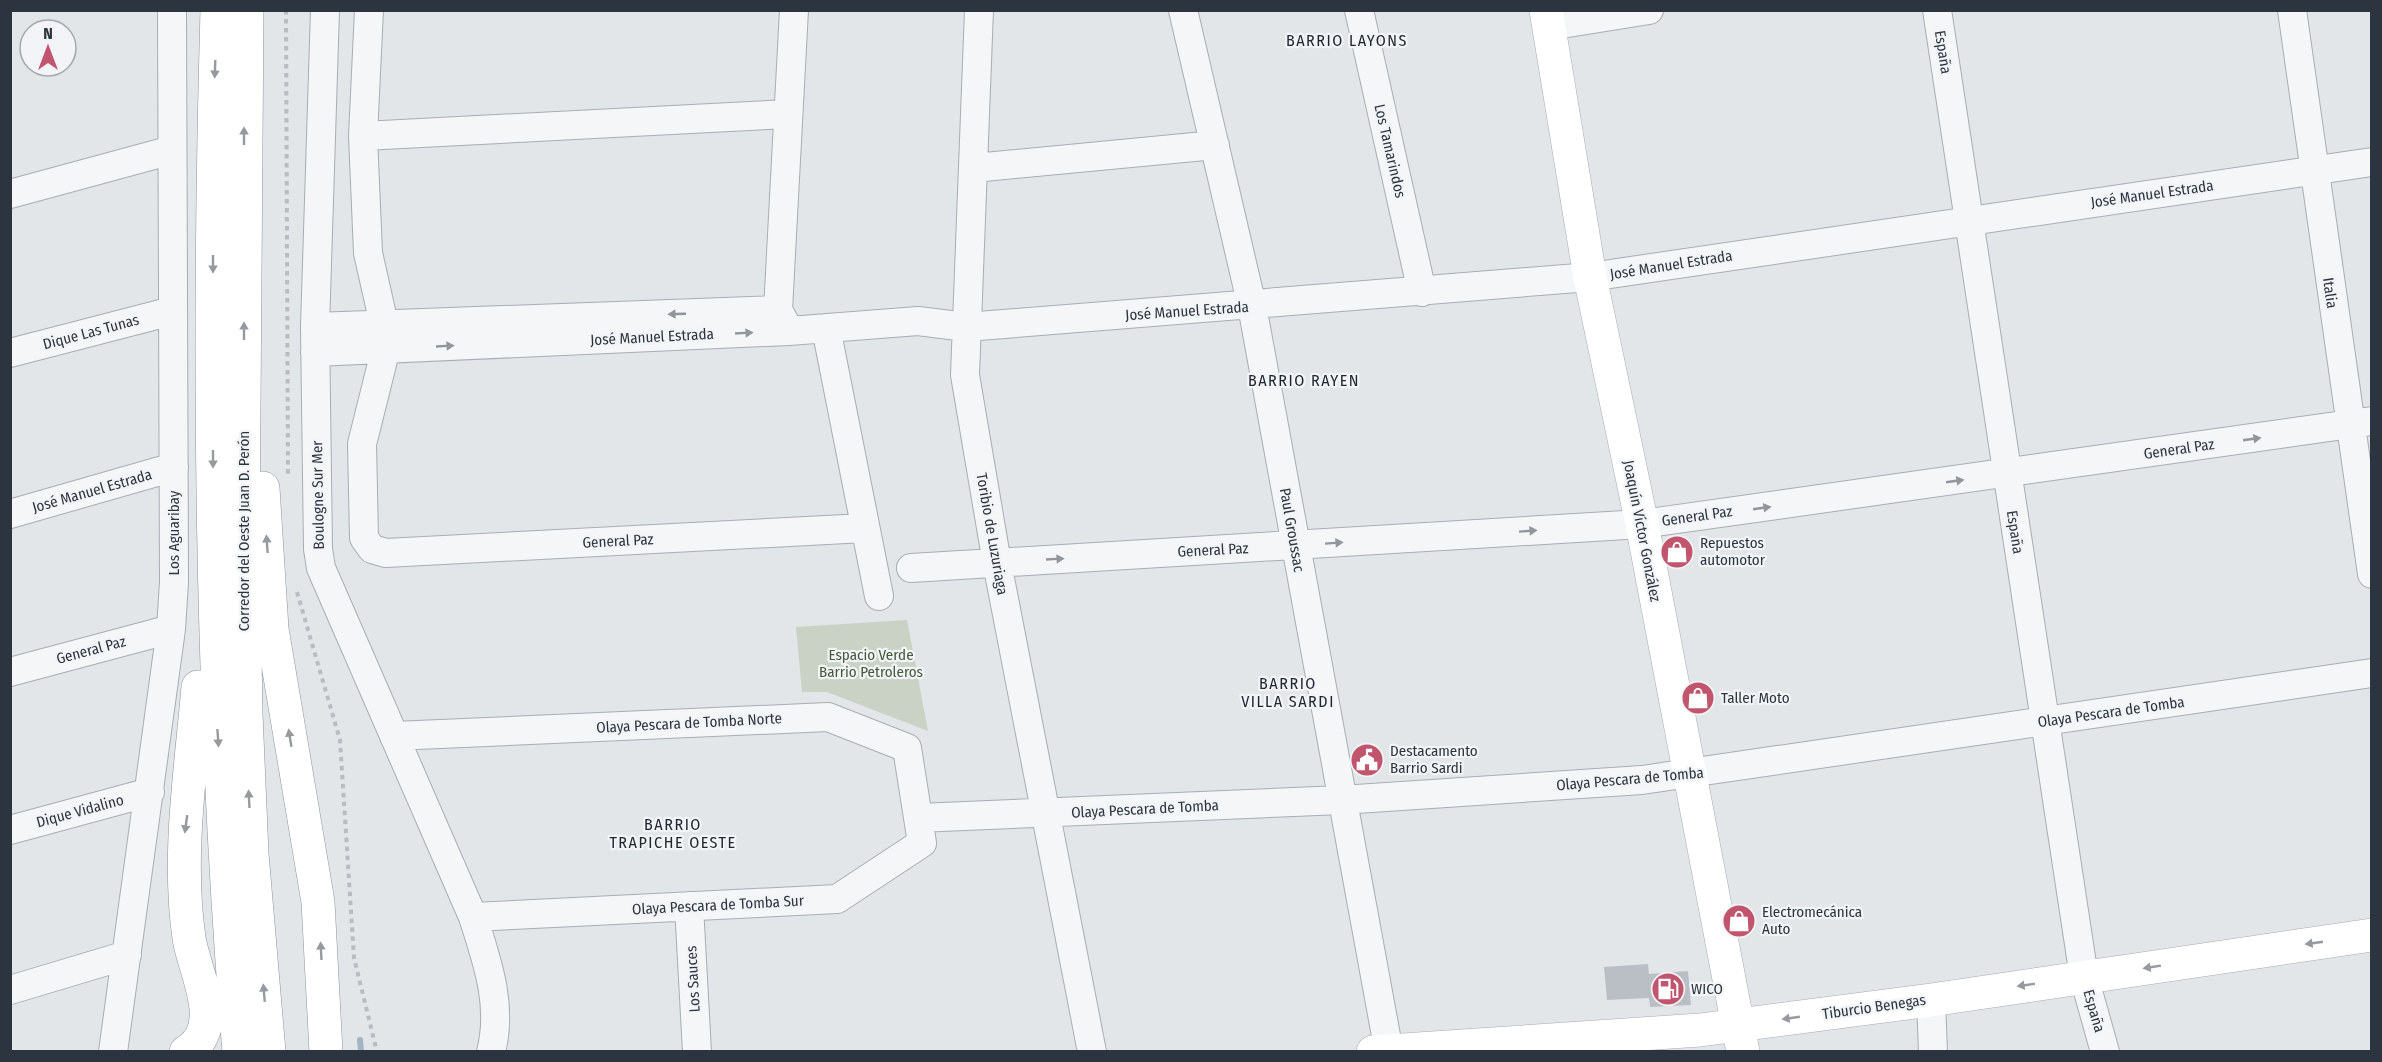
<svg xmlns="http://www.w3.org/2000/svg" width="2382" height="1062" font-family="'Fira Sans Condensed',sans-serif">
	<rect width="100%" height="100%" fill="#e2e6e9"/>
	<path fill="#c9d2c4" d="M907 620 928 731 827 692H802L796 627Z"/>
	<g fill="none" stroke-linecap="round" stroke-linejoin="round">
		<path stroke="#a1b5c5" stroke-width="6" d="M360 1040 361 1052"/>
	</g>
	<path fill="#babfc5" d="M1648 964 1649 974 1688 971 1691 1005 1650 1007 1649 998 1607 1000 1604 967Z"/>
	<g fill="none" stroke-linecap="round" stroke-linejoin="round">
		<g stroke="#a8adb3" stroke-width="30">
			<path id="minor" d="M325 10 315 327 318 549 321 568 473 917C487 961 503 1005 491 1052
				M369 10 363 136 368 253 384 324 386 348 362 444 364 538 372 549 386 553 865 528
				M979 10 965 375 997 563 1092 1052
				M1183 10 1252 306 1389 1052
				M1359 10 1422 292
				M1937 10 2084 977 2105 1052
				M2292 10 2372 574
				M1549 26 1649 10
				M363 136 788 114
				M974 168 1215 145
				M10 194 172 150
				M787 326 778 310 794 10
				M315 327 778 310
				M826 328 879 596
				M315 352 789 331 918 321 966 327 1590 277 2372 162
				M10 353 172 311
				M10 514 174 467
				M911 568 1642 524 2372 421
				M10 672 171 629
				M394 736 828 717 907 748 922 843 837 899 473 917
				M918 818 1341 800 1642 780 2372 673
				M10 830 150 792
				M689 906 697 1052
				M10 990 127 955
				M1931 1000 1933 1052
				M113 1052 171 629 174 582 172 10"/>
		</g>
		<g stroke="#a3abb4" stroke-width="34">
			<path id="major" d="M1546 10 1590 277 1642 524 1743 1052
				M1373 1052 1700 1030 1931 1000 2372 935"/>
		</g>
		<g stroke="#8b949e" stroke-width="34">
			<path id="highway" d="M217 10C207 357 210 705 239 1052
				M247 10 243 539 246 714 252 854 269 1052
				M263 488 272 629 318 902 326 1052
				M186 1052C227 1028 194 972 189 938 177 854 191 770 198 687"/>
		</g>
		<path stroke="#b9bcc0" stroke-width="4" stroke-dasharray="4.5 4.5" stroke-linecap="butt" d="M286 10 288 478
			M297 592 340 740 354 958 377 1052"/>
		<use href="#minor" stroke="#f5f6f8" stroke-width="28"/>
		<use href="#major" stroke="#fff" stroke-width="33"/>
		<use href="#highway" stroke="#fff" stroke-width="33"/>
	</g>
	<defs><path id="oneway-solid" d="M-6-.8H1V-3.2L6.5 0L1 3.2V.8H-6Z" transform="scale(1.5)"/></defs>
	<g fill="#969a9f">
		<use href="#oneway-solid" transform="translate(215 69) rotate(92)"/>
		<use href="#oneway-solid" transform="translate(244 136) rotate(-90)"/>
		<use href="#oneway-solid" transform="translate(213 264) rotate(90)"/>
		<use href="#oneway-solid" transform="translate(244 331) rotate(-90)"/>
		<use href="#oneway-solid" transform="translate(213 459) rotate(90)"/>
		<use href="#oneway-solid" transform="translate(267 544) rotate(-94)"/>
		<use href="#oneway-solid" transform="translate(218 738) rotate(86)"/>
		<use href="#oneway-solid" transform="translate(290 738) rotate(-99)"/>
		<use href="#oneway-solid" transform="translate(249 799) rotate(-93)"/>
		<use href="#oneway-solid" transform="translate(186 824) rotate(98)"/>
		<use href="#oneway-solid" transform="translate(2314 943) rotate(172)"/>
		<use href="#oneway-solid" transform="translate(321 951) rotate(-93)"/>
		<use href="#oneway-solid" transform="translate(2152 967) rotate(171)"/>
		<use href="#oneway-solid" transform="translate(2026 985) rotate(172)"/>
		<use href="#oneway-solid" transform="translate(264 993) rotate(-95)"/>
		<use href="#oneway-solid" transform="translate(1791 1018) rotate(172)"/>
	</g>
	<g fill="#90969c">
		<use href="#oneway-solid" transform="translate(677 314) rotate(178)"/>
		<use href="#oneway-solid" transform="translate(744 333) rotate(-3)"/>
		<use href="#oneway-solid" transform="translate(445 346) rotate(-3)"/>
		<use href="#oneway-solid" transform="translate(2252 439) rotate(-8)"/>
		<use href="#oneway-solid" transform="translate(1955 481) rotate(-8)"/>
		<use href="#oneway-solid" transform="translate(1762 508) rotate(-8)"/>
		<use href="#oneway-solid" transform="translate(1528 531) rotate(-4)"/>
		<use href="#oneway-solid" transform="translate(1334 543) rotate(-4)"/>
		<use href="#oneway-solid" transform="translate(1055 559) rotate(-3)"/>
	</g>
	<defs>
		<g id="shop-disc" transform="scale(1.725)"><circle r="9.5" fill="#c1556d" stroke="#f2f4f7"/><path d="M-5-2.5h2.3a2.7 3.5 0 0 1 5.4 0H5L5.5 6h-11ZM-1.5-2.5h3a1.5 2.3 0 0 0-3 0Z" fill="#fff"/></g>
		<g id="civic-disc" transform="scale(1.725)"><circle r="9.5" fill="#c1556d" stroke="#f2f4f7"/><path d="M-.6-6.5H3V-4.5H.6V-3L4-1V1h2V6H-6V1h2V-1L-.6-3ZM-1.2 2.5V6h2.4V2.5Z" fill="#fff"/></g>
		<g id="fuel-disc" transform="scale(1.725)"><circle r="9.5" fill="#c1556d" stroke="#f2f4f7"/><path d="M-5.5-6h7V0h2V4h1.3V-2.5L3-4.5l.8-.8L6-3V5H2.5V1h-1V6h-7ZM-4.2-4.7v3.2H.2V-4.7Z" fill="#fff"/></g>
	</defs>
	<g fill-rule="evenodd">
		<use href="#shop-disc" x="1677" y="552"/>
		<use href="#shop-disc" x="1698" y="698"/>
		<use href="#civic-disc" x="1367" y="760"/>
		<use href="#shop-disc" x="1739" y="921"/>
		<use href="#fuel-disc" x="1668" y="989"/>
	</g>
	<g text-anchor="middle" stroke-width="4.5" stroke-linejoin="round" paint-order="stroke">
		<g font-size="15" fill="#2c353f" stroke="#f2f4f7">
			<text transform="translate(1943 52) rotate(81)" y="5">España</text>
			<text transform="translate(1390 151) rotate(77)" y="5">Los Tamarindos</text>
			<text transform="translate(2152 194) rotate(-8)" y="5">José Manuel Estrada</text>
			<text transform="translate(1671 265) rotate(-9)" y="5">José Manuel Estrada</text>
			<text transform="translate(2330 293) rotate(82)" y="5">Italia</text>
			<text transform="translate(1187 311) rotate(-4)" y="5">José Manuel Estrada</text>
			<text transform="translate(91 332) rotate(-15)" y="5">Dique Las Tunas</text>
			<text transform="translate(652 337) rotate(-3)" y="5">José Manuel Estrada</text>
			<text transform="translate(2179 449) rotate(-8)" y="5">General Paz</text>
			<text transform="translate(92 491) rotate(-16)" y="5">José Manuel Estrada</text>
			<text transform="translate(318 495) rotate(-91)" y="5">Boulogne Sur Mer</text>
			<text transform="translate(1697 516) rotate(-8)" y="5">General Paz</text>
			<text transform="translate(1292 530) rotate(80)" y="5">Paul Groussac</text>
			<text transform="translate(244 531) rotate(-90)" y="5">Corredor del Oeste Juan D. Perón</text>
			<text transform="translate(1642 531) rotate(79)" y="5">Joaquín Víctor González</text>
			<text transform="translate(2015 532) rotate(81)" y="5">España</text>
			<text transform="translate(174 533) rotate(-90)" y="5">Los Aguaribay</text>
			<text transform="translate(992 534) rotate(80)" y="5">Toribio de Luzuriaga</text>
			<text transform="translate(618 541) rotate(-3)" y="5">General Paz</text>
			<text transform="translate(1213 550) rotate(-3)" y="5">General Paz</text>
			<text transform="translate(91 650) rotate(-15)" y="5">General Paz</text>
			<text transform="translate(2111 712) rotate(-8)" y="5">Olaya Pescara de Tomba</text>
			<text transform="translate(689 723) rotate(-3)" y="5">Olaya Pescara de Tomba Norte</text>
			<text transform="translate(1630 779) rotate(-5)" y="5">Olaya Pescara de Tomba</text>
			<text transform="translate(1145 809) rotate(-3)" y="5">Olaya Pescara de Tomba</text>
			<text transform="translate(80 811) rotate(-15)" y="5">Dique Vidalino</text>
			<text transform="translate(718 905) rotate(-3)" y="5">Olaya Pescara de Tomba Sur</text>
			<text transform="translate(693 979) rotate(-93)" y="5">Los Sauces</text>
			<text transform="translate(1874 1007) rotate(-8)" y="5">Tiburcio Benegas</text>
			<text transform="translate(2094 1011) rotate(74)" y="5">España</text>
		</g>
		<g font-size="15" fill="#2c353f" stroke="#f2f4f7" text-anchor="start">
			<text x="1700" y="548">Repuestos<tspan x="1700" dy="17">automotor</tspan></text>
			<text x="1721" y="703">Taller Moto</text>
			<text x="1390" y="756">Destacamento<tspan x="1390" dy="17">Barrio Sardi</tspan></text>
			<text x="1762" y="917">Electromecánica<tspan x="1762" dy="17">Auto</tspan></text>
			<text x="1691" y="994">WICO</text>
		</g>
		<g font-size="15" fill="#435a3b" stroke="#f2f4f7">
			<text x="871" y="660">Espacio Verde<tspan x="871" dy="17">Barrio Petroleros</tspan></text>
		</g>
		<g font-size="16" letter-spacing="1.5" fill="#1e2630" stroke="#f2f4f7">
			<text x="1347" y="46">BARRIO LAYONS</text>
			<text x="1304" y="386">BARRIO RAYEN</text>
			<text x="1288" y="689">BARRIO<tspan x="1288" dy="18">VILLA SARDI</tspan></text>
			<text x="673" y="830">BARRIO<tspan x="673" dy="18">TRAPICHE OESTE</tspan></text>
		</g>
	</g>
	<rect width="2382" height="1062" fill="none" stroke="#2c353f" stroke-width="24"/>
	<g transform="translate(48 48)"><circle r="28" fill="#f2f4f7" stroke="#a3a8ad" stroke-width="1.5"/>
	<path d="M0-4.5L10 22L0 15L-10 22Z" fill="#c1556d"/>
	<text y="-9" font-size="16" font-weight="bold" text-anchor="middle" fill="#2c353f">N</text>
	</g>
</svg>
